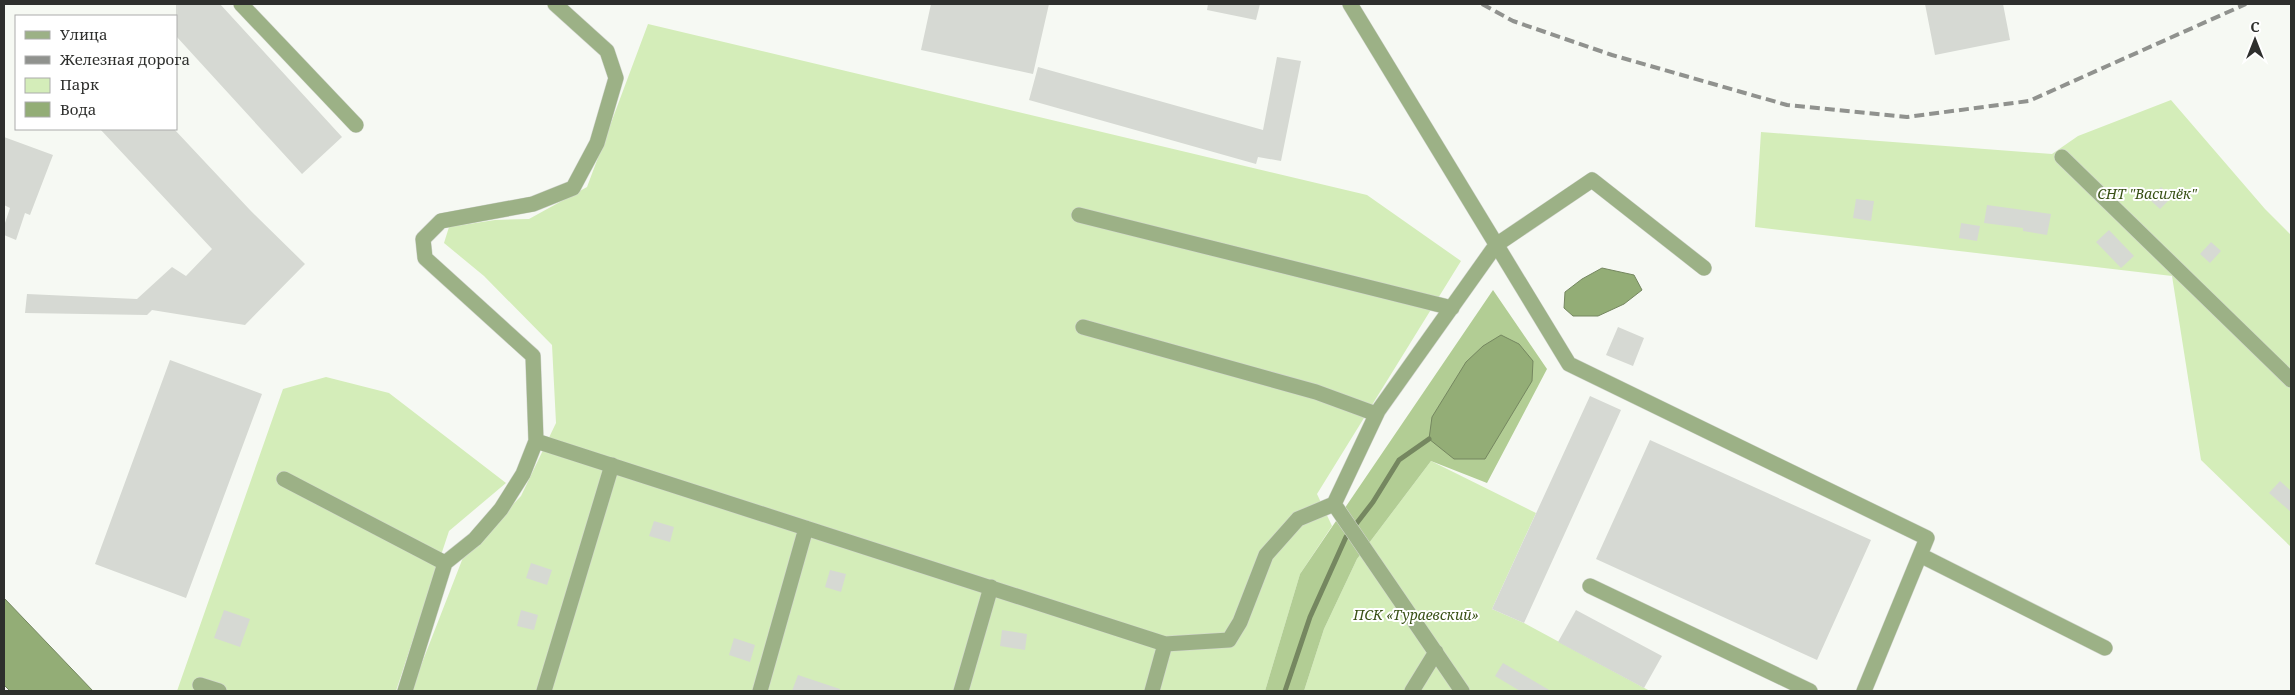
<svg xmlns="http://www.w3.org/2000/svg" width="2295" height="695" font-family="'Noto Serif',serif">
	<rect width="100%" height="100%" fill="#f6f9f3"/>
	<path fill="#d4edb9" d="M648 24 1367 195 1461 261 1317 494 1332 526 1300 574 1265 691H411L464 555 521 496 556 423 552 345 484 276 444 243 449 227 495 220 529 219 587 187Z
		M2171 100 2265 209 2291 235V547L2201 460 2172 276 1755 227 1761 132 2052 154 2078 136Z
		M326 377 389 393 506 483 449 531 396 691H177L283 389Z
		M1431 461 1536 513 1492 609 1524 623 1650 691H1304L1324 629 1357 559Z"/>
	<path fill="#b2cd94" d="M1493 290 1547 369 1487 483 1431 461 1357 559 1324 629 1304 691H1265L1300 574Z"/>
	<path fill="#93ad76" stroke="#758760" d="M1602 268 1634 275 1642 290 1624 304 1598 316H1573L1564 308 1565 292 1582 279Z
		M1501 335 1519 344 1533 361 1532 381 1485 459H1454L1429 439 1432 417 1466 362 1483 346Z
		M4 598 93 691H10L4 685Z"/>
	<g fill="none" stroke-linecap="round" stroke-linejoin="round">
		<path stroke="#758760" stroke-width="5" d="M1285 691 1310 617 1346 537 1373 502 1399 460 1429 439"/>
	</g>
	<path fill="#d6d9d3" d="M176 4H220L342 137 302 174 176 36Z
		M931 4H1049L1033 74 921 50Z
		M1208 4H1260L1256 20 1207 10Z
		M1925 4H2003L2010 40 1935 55Z
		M1277 57 1301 61 1281 161 1258 157 1256 164 1029 100 1038 67 1263 130Z
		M100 129H174L250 210 305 264 245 325 152 310 147 315 25 313 27 294 137 299 172 267 186 276 212 249Z
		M4 137 53 155 30 215 25 213 16 240 4 235V226L10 208 4 205Z
		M2161 187 2172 197 2160 209 2149 199Z
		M1856 199 1874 201 1871 221 1853 218Z
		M1987 205 2051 214 2047 235 2023 231V228L1984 223Z
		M1961 223 1980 226 1977 241 1959 238Z
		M2109 230 2134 256 2121 268 2096 242Z
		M2211 242 2221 251 2210 263 2200 254Z
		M1618 327 1644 338 1633 366 1606 355Z
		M170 360 262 394 186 598 95 564Z
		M1590 396 1621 410 1524 623 1492 609Z
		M1650 440 1871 540 1817 660 1596 559Z
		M2280 481 2291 491V512L2269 493Z
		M654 521 674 527 670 542 649 536Z
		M531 563 552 570 547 585 526 578Z
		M830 570 846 574 841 592 825 587Z
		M224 610 250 619 240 647 214 638Z
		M521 610 538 615 534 630 517 626Z
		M1576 610 1662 656 1644 688 1558 642Z
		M1002 630 1027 634 1025 650 1000 646Z
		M734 638 755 645 750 662 729 655Z
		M1503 663 1551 691H1520L1495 676Z
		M798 675 840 689 839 691H792Z"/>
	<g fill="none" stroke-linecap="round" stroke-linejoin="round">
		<g stroke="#d2d5cf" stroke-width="16">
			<path id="minor" d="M241 4 356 125
				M1350 4 1569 364 1927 538 1864 691
				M2062 157 2291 380
				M1079 215 1452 308
				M1083 327 1316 392 1376 414
				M536 441 1165 644 1152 691
				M284 479 445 563
				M1334 504 1462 691
				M1920 555 2105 648
				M1590 586 1810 691
				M1165 644 1229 640 1240 622 1266 555 1298 519 1334 504 1378 411 1496 245 1592 180 1704 268
				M200 685 219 691
				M405 691 445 563 475 539 501 509 523 474 536 441 533 356 425 258 423 239 441 221 533 204 573 188 597 143 616 78 607 51 555 4
				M544 691 612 465
				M760 691 806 528
				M961 691 991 587
				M1412 691 1436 652"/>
		</g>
		<use href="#minor" stroke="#9cb186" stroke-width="15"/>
		<path stroke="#90928e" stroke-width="4" stroke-dasharray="10 5" stroke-linecap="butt" d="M1482 4 1513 21 1612 55 1787 105 1907 117 2029 101 2246 4"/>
	</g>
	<g text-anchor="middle" stroke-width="4" stroke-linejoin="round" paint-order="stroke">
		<g font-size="14" font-style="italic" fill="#395116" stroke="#fff">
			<text x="2147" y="199">СНТ "Василёк"</text>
			<text x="1416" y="620">ПСК «Тураевский»</text>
		</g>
	</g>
	<rect width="2295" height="695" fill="none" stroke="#2e2f2d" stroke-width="10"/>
	<rect x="15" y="15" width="162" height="115" fill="#ffffff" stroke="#abacab"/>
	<rect x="25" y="31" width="25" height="8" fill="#9cb186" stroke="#abacab"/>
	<text x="60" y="40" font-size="15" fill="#2e2f2d">Улица</text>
	<rect x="25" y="56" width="25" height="8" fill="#90928e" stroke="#abacab"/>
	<text x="60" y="65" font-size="15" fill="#2e2f2d">Железная дорога</text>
	<rect x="25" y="78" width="25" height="15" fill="#d4edb9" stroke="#abacab"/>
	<text x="60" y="90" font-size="15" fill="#2e2f2d">Парк</text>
	<rect x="25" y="102" width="25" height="15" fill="#93ad76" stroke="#abacab"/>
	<text x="60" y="115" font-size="15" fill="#2e2f2d">Вода</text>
	<g transform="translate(2255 40)" stroke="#ffffff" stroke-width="4" paint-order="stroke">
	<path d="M0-4L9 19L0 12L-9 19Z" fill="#2e2f2d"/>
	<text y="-8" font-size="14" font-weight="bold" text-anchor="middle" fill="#2e2f2d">С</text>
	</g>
</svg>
